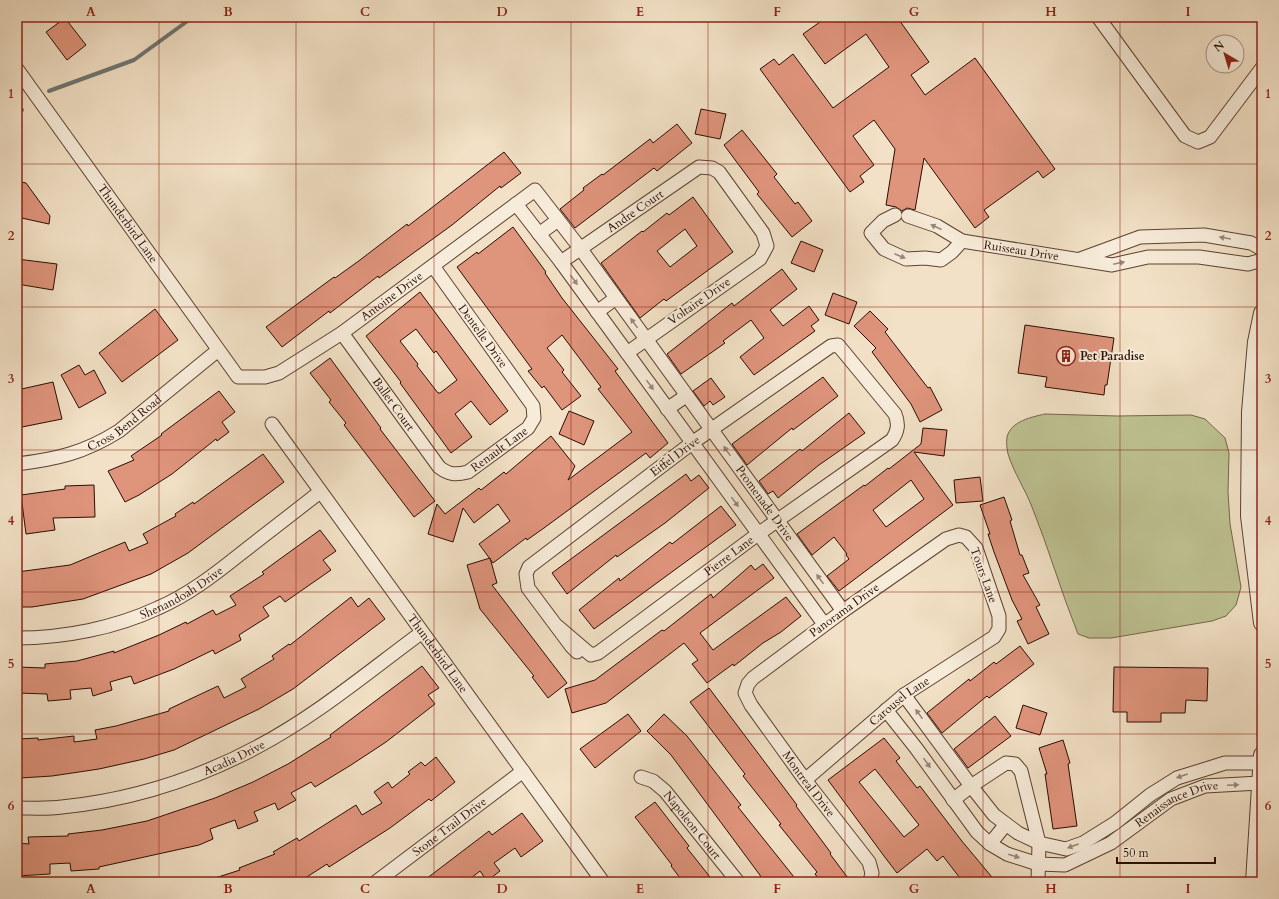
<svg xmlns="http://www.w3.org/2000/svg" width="1279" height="899" font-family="Cardo,serif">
	<rect width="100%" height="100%" fill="#f2e1c6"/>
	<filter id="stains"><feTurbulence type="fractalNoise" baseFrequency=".005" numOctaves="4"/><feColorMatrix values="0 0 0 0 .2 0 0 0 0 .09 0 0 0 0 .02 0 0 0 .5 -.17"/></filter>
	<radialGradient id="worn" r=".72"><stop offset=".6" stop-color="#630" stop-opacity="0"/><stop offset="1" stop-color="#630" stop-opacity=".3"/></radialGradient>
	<path fill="#bec292" stroke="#74674a" d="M1045 414 1117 416 1191 415 1205 419 1225 438 1229 453 1228 492 1230 524 1241 587 1236 605 1226 616 1212 621 1111 638H1089L1078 634C1061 592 1049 549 1032 507 1025 489 1014 473 1008 454 1007 448 1006 443 1007 437 1011 421 1032 417 1045 414Z"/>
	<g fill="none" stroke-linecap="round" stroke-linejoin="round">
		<path stroke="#6f7672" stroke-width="4" d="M49 91 134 60 193 17
			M17 110H22"/>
	</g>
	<path fill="#df947c" stroke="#2a0c02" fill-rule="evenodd" d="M827 17H897L929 62 911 75 925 95 975 58 1055 169 1043 178 1038 171 984 210 989 217 975 228 924 158 915 210 907 208 902 211 896 207 886 205 895 149 874 120 853 136 874 165 860 176 864 182 850 192 760 69 774 59 779 65 793 54 833 108 889 67 866 34 825 64 803 34Z
		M65 18 86 45 67 60 46 32Z
		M701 109 726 114 720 139 695 134Z
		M677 124 692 143 657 171 654 168 575 228 560 209 584 190 583 188 602 174 603 175 650 139 653 143Z
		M742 130 777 174 774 177 795 204 798 202 812 221 792 237 757 194 759 192 724 145Z
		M504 152 521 173 501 188 500 186 452 225 379 278 378 276 330 313 329 311 282 347 266 327 334 277 335 278 360 260 407 224 408 226Z
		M17 181 26 183 50 216 49 224 17 217Z
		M693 197 733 252 666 301 664 299 640 318 601 263 642 231 643 232 667 213 669 215ZM685 229 697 246 670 267 657 251Z
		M513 227 546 272 545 273 562 298 618 369 615 371 668 443 650 458 646 453 544 528 527 540 526 538 493 563 479 544 510 521 498 504 474 523 463 508 453 542 428 534 437 504 445 514 479 488 481 490 504 472 506 474 551 436 575 466 568 480 632 432 598 389 601 387 562 335 547 348 564 370 562 372 581 396 562 410 544 386 542 388 528 371 532 369 457 267 477 252 478 254Z
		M801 241 823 250 814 272 791 263Z
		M17 259 57 264 53 290 17 284Z
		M782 269 797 289 770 310 783 326 809 306 819 320 811 326 815 331 754 375 740 357 764 338 751 320 723 341 725 343 681 374 667 354 732 303 734 306Z
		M420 292 508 411 490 425 471 401 455 414 472 437 451 453 400 383 401 382 366 336ZM416 329 434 353 436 351 457 380 440 393H438L417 366 418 364 400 341Z
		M833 293 857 302 849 324 825 315Z
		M155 309 178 340 122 382 99 353Z
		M870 311 888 329 885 332 928 388 930 387 942 410 920 422 911 404 872 352 876 348 854 326Z
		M1025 325 1114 338 1107 385H1105L1104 395 1045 387 1047 377 1018 373Z
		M330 358 381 428 380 429 435 501 414 517 344 425 346 423 329 402 331 400 310 373Z
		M79 365 85 375 94 370 106 393 79 408 61 375Z
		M823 377 838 396 793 430 792 428 747 465 732 444Z
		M711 378 725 397 713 405 710 401 704 406 693 391Z
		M53 382 62 419 17 428V390Z
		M219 391 235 412 222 422 229 432 217 441 216 439 172 474 139 495 125 502 108 471 134 460 131 456 162 435 161 434Z
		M569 411 594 421 584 445 559 434Z
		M849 413 865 433 819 465 778 498 773 491 768 494 759 481 800 449 802 451Z
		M923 428 947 430 944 456 914 452 953 505 839 591 827 576 849 559 846 555 847 554 834 537 812 555 797 534 864 485 865 486 888 468 889 469 921 444ZM911 480 924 499 886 527 873 510Z
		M263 454 284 482 188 553 151 574 83 599 32 607H17V572L70 565 125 542 129 551 148 543 143 534 176 516 175 514 193 502 194 504Z
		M686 474 691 481 699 475 709 488 665 523 617 557 616 555 567 594 552 573Z
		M980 477 983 501 956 503 954 480Z
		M94 485 95 517 53 518 55 530 26 534 21 495 65 489V486Z
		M1004 497 1012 520 1010 521 1020 555H1022L1029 573 1023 575 1040 605 1036 607 1049 634 1028 644 1017 621 1022 619 1012 600 994 552 988 534H990L980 505Z
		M721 506 736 525 594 629 579 610 619 578 620 581 670 542 672 544Z
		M320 530 336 551 323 560 331 570 285 602 280 596 263 607 269 616 239 635 241 640 215 654 213 650 174 669 134 684 131 676 110 682 112 690 93 696 91 688 70 690 71 699 48 701 47 694 17 693V667L45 668V664L77 661 114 651V653L159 635 186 622 187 624 213 610 216 615 236 605 230 596 264 574 262 572Z
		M490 558 497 583 492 585 567 683 548 698 532 677 534 676 480 609 467 565Z
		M763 564 774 578 700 633 713 650 786 597 801 616 781 632 763 643 734 666 733 664 707 683 692 664 698 660 684 643 606 703 572 713 565 689 595 680 662 630 664 631 711 594 713 598 751 565 755 570Z
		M351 597 358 607 369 598 385 619 293 689 259 709 174 750 144 759 99 769 52 776 20 778 18 739 38 738V740L74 736V742L97 739 95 730 116 726 169 711V709L218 686 224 698 246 687 241 679 274 659 272 656 289 644 290 645Z
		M1020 646 1034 664 989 698 987 696 942 733 927 713 969 679 970 681 994 662 996 664Z
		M422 666 439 688 428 695 435 704 386 742 351 765 315 787 311 782 291 793 296 800 278 810 275 803 254 812 258 821 238 829 235 820 210 829 213 839 199 845 99 867V869L71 871 70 863 50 864V874L17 876V843L29 844 28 837 68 836V834L102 830 147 821 215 798 253 782 288 764 331 737 330 735Z
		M1114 667 1208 668 1207 701 1186 700 1185 713H1161V722H1127V712H1113Z
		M709 688 797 805 796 806 831 853 830 854 851 882H821L815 874 817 872 779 825 781 824 743 776 745 774 690 702Z
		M1023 705 1047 713 1040 735 1016 728Z
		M628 714 641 731 595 768 580 749Z
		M664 714 687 736 741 805 738 807 798 882H765L671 755 647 731Z
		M995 716 1011 736 968 768 954 749Z
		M884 738 900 758 896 761 917 788 920 786 961 840 996 882H963L943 856 937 861 927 849 897 873 884 856 828 780ZM875 769 919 825 904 837 859 782Z
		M1063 740 1070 763 1068 764 1077 826 1053 829 1045 774H1047L1039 748Z
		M436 757 455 782 431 801 429 799 390 828 329 867 327 864 299 882H210L209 880 240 870 239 868 275 854 273 852 297 838 299 841 356 805 362 815 382 803 374 792 388 782 392 788 410 774 408 772 421 762 425 766Z
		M655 802 689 846 687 848 714 882H683L671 866 672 865 635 817Z
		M522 813 543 841 521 857 515 848 494 863 500 871 487 881 480 871 466 882H422L489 831 492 835Z"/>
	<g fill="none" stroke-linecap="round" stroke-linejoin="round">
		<g stroke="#5c4133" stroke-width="15">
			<g id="minor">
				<path d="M1098 17 1185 136 1198 142 1210 137 1262 68"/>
				<path id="s1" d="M17 69 238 377H265L279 373 342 333 535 190 580 248 843 611"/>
				<path d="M516 204 561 262 824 624"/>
				<path d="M895 215 883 221 871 233 884 249 906 259 925 258 941 260 952 252 962 241"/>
				<path id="s2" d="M908 216 937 226 962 241 1112 265 1148 257H1199L1248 264 1262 260"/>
				<path d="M539 234 558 220"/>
				<path d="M1080 259 1140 237 1204 235 1251 243 1262 249"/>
				<path id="s3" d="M561 262 699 167 712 168 719 172 763 233 767 246 760 259 627 353"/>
				<path d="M597 312 616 298"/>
				<path id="s4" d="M342 333 439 467C449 475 456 475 468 472L528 428 534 418 533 406 433 266"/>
				<path d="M667 409 686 396"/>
				<path id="s5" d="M272 424 603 882"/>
				<path id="s6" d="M17 464C57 459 84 453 119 431L217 351"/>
				<path id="s7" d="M557 626 591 655 598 653 758 534 892 440C898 431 899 424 895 414L838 345 831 346 692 443 529 567 526 574 528 588 572 647 577 652 557 626"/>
				<path id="s8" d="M17 638C64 638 115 628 158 608 188 595 214 575 239 555 266 534 293 513 320 492"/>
				<path d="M904 695 971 786 994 815 1018 833 1039 843 1066 849 1083 843 1115 823 1150 795 1177 778 1225 763H1261"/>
				<path id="s9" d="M886 710 916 748 977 832 990 844 1007 854 1038 864 1065 865 1111 843 1171 799 1205 786 1260 783"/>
				<path id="s10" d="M641 777 653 781 665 791 738 882"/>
				<path id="s11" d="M805 780 904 695 994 637 999 629V616L976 548 966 537 959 535 946 539 843 611 753 678 748 684 745 693 751 705 805 780 869 862 872 873 870 882"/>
				<path d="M953 800 971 786 1006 763 1015 764 1021 771 1039 843 1038 882"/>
				<path id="s12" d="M17 808C32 808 48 809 62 807 131 800 197 779 257 747 316 716 368 672 421 633"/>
				<path d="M990 844 1006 824"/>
				<path id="s13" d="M376 882 523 771"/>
			</g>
		</g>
		<g stroke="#5c4133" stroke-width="18">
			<path id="tertiary" d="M1262 313 1256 342 1250 412 1249 516 1262 623
				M1254 882 1262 755"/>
		</g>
		<use href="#minor" stroke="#f7ecda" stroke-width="13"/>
		<use href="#tertiary" stroke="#f7ecda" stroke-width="16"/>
	</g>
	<defs><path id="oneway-solid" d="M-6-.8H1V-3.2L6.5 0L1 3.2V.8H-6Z"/></defs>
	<g fill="#9b8779">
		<use href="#oneway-solid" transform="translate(936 227) rotate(-156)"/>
		<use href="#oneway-solid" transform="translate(1225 238) rotate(-170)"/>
		<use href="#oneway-solid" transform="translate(900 256) rotate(23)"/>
		<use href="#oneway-solid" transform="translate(1119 263) rotate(-12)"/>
		<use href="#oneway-solid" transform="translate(574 280) rotate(54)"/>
		<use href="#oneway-solid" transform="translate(634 323) rotate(-126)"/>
		<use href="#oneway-solid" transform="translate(650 385) rotate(54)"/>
		<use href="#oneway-solid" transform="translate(727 451) rotate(-126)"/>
		<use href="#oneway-solid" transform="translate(735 502) rotate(54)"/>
		<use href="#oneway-solid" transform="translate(820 579) rotate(-126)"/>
		<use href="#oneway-solid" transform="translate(919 714) rotate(-126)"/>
		<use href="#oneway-solid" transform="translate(927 763) rotate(55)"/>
		<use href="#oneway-solid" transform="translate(1182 776) rotate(161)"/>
		<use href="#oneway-solid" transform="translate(1233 785) rotate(-3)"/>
		<use href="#oneway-solid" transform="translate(1073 846) rotate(160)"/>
		<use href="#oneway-solid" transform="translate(1014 856) rotate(18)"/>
	</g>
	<path fill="none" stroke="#8f2418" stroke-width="1" stroke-opacity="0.55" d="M159 17V882M296 17V882M434 17V882M571 17V882M708 17V882M845 17V882M983 17V882M1120 17V882M17 164H1262M17 307H1262M17 450H1262M17 592H1262M17 734H1262"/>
	<defs>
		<g id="building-ring" transform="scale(1)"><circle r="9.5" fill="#f7ecda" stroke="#8f2418" stroke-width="1.5"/><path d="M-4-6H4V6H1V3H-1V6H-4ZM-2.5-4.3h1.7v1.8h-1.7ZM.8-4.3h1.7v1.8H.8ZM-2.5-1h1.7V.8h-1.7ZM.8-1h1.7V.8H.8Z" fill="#8f2418"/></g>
	</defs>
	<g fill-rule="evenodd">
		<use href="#building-ring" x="1066" y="356"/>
	</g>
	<g text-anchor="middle" stroke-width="4" stroke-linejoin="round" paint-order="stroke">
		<g font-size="12" fill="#2a0c02" stroke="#f7ecda">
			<text dy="4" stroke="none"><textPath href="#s3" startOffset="90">Andre Court</textPath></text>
			<text dy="4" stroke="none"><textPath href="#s1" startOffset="190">Thunderbird Lane</textPath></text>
			<text dy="4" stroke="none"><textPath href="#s2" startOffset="120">Ruisseau Drive</textPath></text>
			<text dy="4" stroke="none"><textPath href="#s1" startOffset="557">Antoine Drive</textPath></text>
			<text transform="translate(699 301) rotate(-35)" y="4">Voltaire Drive</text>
			<text transform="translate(483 336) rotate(54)" y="4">Dentelle Drive</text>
			<text dy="4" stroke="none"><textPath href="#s4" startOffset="88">Ballet Court</textPath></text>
			<text dy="4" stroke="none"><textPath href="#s6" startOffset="117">Cross Bend Road</textPath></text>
			<text dy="4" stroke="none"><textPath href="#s4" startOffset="235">Renault Lane</textPath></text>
			<text transform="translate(675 456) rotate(-37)" y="4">Eiffel Drive</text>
			<text dy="4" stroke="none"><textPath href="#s1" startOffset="1124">Promenade Drive</textPath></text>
			<text dy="4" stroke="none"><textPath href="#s7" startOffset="215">Pierre Lane</textPath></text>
			<text transform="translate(984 575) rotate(70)" y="4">Tours Lane</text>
			<text dy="4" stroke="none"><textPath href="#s8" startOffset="173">Shenandoah Drive</textPath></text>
			<text transform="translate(844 610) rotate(-36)" y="4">Panorama Drive</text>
			<text dy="4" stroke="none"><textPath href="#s5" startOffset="283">Thunderbird Lane</textPath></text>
			<text dy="4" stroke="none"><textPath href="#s11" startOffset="123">Carousel Lane</textPath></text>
			<text dy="4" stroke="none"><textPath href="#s12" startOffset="225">Acadia Drive</textPath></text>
			<text dy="4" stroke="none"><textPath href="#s11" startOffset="734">Montreal Drive</textPath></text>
			<text dy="4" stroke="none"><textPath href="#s9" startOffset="378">Renaissance Drive</textPath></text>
			<text dy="4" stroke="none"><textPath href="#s10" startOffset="72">Napoleon Court</textPath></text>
			<text dy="4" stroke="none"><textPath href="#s13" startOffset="92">Stone Trail Drive</textPath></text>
		</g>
		<g font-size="12" font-weight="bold" fill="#2a0c02" stroke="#f7ecda" text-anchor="start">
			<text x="1080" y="360">Pet Paradise</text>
		</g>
	</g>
	<rect width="1279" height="899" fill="none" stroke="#f2e1c6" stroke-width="44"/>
	<g transform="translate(1225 54) rotate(322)"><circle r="19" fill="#f7ecda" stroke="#a59284"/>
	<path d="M0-3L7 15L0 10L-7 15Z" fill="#8f2418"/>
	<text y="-6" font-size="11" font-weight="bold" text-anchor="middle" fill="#2a0c02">N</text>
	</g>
	<path d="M1117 857v6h98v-6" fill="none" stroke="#2a0c02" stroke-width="2"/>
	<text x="1123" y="857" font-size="12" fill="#2a0c02" stroke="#f7ecda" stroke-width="3" paint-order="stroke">50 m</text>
	<rect x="22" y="22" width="1235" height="855" fill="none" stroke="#8f2418" stroke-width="1.5"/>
	<g font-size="13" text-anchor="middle" font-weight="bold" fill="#8f2418">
		<text x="91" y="16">A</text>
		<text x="228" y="16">B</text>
		<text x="365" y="16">C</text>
		<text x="502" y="16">D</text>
		<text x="640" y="16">E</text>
		<text x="777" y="16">F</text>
		<text x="914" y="16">G</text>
		<text x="1051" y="16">H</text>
		<text x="1188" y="16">I</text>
		<text x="11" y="98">1</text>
		<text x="1268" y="98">1</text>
		<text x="11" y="240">2</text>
		<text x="1268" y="240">2</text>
		<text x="11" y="383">3</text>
		<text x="1268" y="383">3</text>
		<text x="11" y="525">4</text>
		<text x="1268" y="525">4</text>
		<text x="11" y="668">5</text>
		<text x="1268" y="668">5</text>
		<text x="11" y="810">6</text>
		<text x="1268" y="810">6</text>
		<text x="91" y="893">A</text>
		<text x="228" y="893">B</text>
		<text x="365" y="893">C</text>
		<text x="502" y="893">D</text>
		<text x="640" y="893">E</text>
		<text x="777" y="893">F</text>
		<text x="914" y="893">G</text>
		<text x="1051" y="893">H</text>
		<text x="1188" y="893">I</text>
	</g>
	<rect width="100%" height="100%" filter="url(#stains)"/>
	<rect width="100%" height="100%" fill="url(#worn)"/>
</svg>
